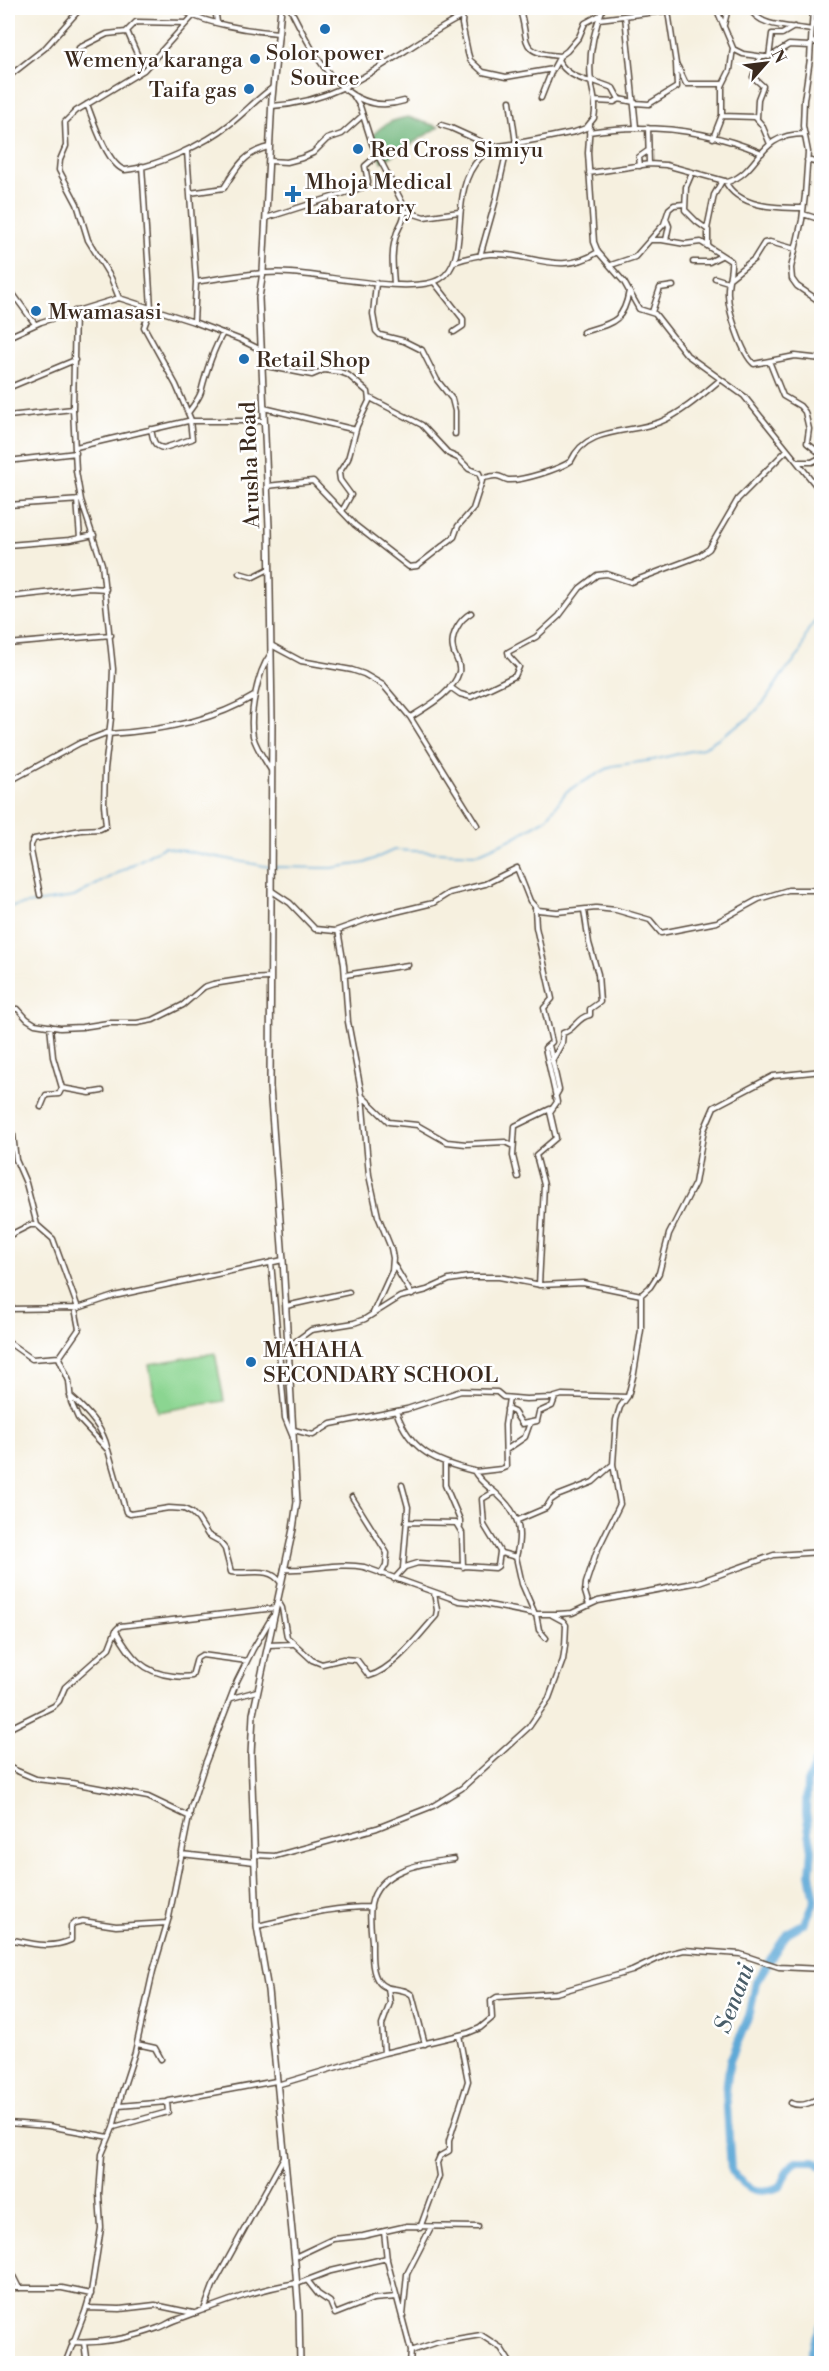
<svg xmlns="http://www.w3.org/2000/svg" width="829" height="2371" font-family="'Libre Bodoni',serif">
	<rect width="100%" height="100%" fill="#fff"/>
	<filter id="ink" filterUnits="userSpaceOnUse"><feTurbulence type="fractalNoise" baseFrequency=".0167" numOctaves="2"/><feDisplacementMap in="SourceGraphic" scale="12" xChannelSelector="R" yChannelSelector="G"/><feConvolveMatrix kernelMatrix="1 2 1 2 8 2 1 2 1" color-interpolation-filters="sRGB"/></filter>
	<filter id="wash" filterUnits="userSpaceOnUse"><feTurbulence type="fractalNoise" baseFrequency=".008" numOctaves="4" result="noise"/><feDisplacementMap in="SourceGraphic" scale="24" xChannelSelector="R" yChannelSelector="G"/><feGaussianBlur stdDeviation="1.35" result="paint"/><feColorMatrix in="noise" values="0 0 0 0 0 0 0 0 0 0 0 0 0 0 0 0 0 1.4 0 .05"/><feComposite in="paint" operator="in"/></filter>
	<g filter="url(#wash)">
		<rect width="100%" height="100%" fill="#f6f0df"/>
		<path fill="#8bd591" stroke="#638058" stroke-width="1.5" d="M215 1353 224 1401 157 1412 149 1364Z"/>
		<path fill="#70b67b" stroke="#56704c" stroke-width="1.5" d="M408 117 439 127 382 162 372 136C383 124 392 120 408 117Z"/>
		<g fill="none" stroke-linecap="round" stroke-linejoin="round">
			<path stroke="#5fa9d7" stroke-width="1.5" d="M274 867 332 868 365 863 394 850 477 854 511 839 546 819 567 791 612 766 653 760 703 748 749 718 765 701 782 675 800 654 807 632 822 611
				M8 907 74 897 164 847 270 867"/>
			<path stroke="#5fa9d7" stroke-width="8" d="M822 1320 819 1322 822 1351
				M822 1741 819 1755 807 1783 806 1813 812 1850 810 1873 815 1900 805 1923 787 1933 756 1982 750 2013 730 2061 726 2090 731 2171C749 2189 754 2196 780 2187L787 2171 796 2161H815L822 2167
				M811 2364V2350L822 2323"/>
		</g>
	</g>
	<g filter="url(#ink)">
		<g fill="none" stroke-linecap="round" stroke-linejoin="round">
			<g stroke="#57483b" stroke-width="7">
				<path id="street" d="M179 8C200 23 251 31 278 33
					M215 8 217 22
					M290 8C312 51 344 120 404 101
					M463 8 462 24 468 53 470 60 483 72 506 77 553 69 560 56 567 51 579 37 585 23 600 15
					M519 8C531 39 515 53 560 56
					M750 8C758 28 793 26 811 30
					M813 8 810 59 804 100 803 126 808 152 805 195 802 220 791 268 792 279 797 286 822 303
					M625 16 636 127
					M599 19 689 8
					M724 25 728 8
					M127 31 137 54 136 65
					M811 42 822 43
					M79 48 107 34 126 32 136 22 186 23
					M733 49 743 54 764 57 773 55 789 45 810 46
					M769 57 772 34H782L794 27
					M558 60C565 73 577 78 591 82
					M678 67 686 84H723
					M8 77 45 48 81 8
					M591 80 613 88 619 99 634 102
					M353 95 360 106 372 144 404 206C406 223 398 224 395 239 391 254 393 268 394 284
					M541 98 552 70
					M510 101 516 144
					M595 101 614 102 620 99
					M635 103 649 104 677 87 676 64 668 11
					M87 104C93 120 108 166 125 170 156 167 205 144 230 124 245 112 257 99 272 88
					M272 106C349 102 397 50 461 17
					M722 116 755 117 762 125 770 144
					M757 118 758 99 763 86 753 77 760 57
					M590 123 588 153 594 242 598 252 624 282 639 309 655 314 687 355 744 396 822 493
					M441 125 451 128 493 147
					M648 128 649 164
					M589 132C648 123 707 130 762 153
					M713 138 722 115V86L730 70 733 48 716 8
					M187 151 196 282 194 322
					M807 160 822 164
					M269 161 287 162 302 158 313 153 327 139 342 134 362 116
					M142 166 151 308 144 327 176 385 191 420
					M640 166 639 157 649 150
					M589 173 649 164 666 165 728 182C762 170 756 134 805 134
					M692 173 686 187 685 210 697 222 708 230V245
					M725 181C738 208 777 208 803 208
					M190 193 224 188C236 168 245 152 269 147
					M405 211 424 217 459 212
					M803 214 822 220
					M266 218 367 186 368 182 365 166 378 155
					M707 229 714 195 722 181
					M650 240H662L685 244 701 242 731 261C732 272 727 283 728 294 728 311 742 354 754 364L795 356 822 359
					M666 240 669 226 666 219
					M480 256 495 203 508 145
					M454 262C466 258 478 255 490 254 529 252 560 277 598 252
					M693 262H709L721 256
					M611 265 635 257 664 224 669 209 674 205 684 204
					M715 278 728 282
					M729 279 754 259 764 243 770 242 795 249
					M196 282C228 277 259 271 291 273 325 275 413 295 440 279 473 260 446 192 480 158 484 155 489 149 494 147 501 145 509 145 517 143 536 140 555 136 575 132L586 128 594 118C597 104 593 94 591 81 588 56 594 30 603 8
					M434 282 463 319V326L454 332
					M376 283 373 314 376 331 380 335 404 341 422 350 437 380 452 399 455 411V434
					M8 287 35 324
					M119 298 111 278 88 240 77 204 59 170 60 160 66 146 65 122 76 111 144 70 193 16
					M652 312 660 288 673 286
					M583 332C611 323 623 324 629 291
					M8 337 41 322 119 298 194 322 241 340 261 350
					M769 361 783 396 800 406 805 412 809 429 807 443 822 455
					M261 365 312 375 324 370 340 372 348 375 368 392 369 401 357 426 348 459 339 473 340 480 351 495 342 511
					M8 388 75 360
					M264 408 356 430
					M188 413C192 407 199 399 201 392 206 372 212 352 223 333
					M8 416 73 409
					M151 429C153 438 153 447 164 448L192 439 190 420
					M76 447 188 421H264
					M8 461 76 453
					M798 462H812L822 457
					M482 477C487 479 489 476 495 476 500 475 503 479 508 480 522 481 560 469 571 461 587 426 629 434 660 422 682 413 702 395 720 380
					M267 486 313 481 355 525 409 567 417 566 454 537 458 526 473 509 482 481 479 473 469 469 458 458 449 454 422 425 370 398
					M77 500 80 538
					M8 505 81 500
					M8 545 70 540 94 535
					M239 573 253 577 269 569
					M8 597 89 588 106 589
					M8 644 111 635
					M271 645 301 661 352 670 364 674 383 685 410 717 477 825
					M270 655C257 673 249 715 253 736 256 748 265 760 271 770
					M450 687 460 694 471 697 515 676 519 667 509 656 508 652 536 637 559 616 580 588 597 575 607 574 631 582 699 556 709 549 738 499 787 450
					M411 717C428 706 453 693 459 672 461 662 454 657 453 649 450 635 460 619 471 613
					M108 734C157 731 212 722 254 696
					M8 782 80 743 109 732
					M272 891 290 903 315 929 335 931 371 918 433 903 449 893 485 884 517 868 530 901 538 910 557 912 596 908 616 910 650 920 661 933 717 922 759 899 788 890H822
					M40 895 31 851V845L34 839 81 830 100 829 106 826 104 805 105 769 111 718 113 669 102 564 81 500 76 471 73 409 75 311
					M535 908 536 927 552 999 544 1008 552 1042 545 1048 557 1102 550 1112 556 1138 536 1155 544 1185 539 1285
					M338 930 344 965 348 1022 362 1096 369 1175 378 1216 391 1248 393 1258 392 1271 373 1313
					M345 975 408 965
					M8 1009H18L27 1019 35 1024 60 1028 82 1027 108 1023H137L153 1020 183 1005 204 987 213 984 245 979 269 978
					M549 1045 559 1090 555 1097
					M552 1061 562 1043 563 1033C575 1030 577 1017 590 1015V1009L600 1002 598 974 589 943 584 910
					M62 1088 90 1093 102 1091
					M363 1097 389 1122 417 1125 447 1142 466 1144 505 1142 513 1146
					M41 1107 46 1095 59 1094 62 1088 53 1057 50 1026
					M8 1125 13 1135 16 1160 26 1183 37 1225 53 1239 78 1308
					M518 1177 513 1156 515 1126 550 1109
					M8 1236 30 1225H37
					M271 1262 285 1418 292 1435
					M394 1265 412 1295
					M286 1306 349 1292
					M75 1308 79 1329 59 1358 69 1381 71 1402 78 1418 108 1450 126 1512 130 1514 169 1508 184 1509 192 1513 198 1519 208 1535 219 1541 225 1549 231 1572C249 1575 269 1565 281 1583
					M8 1309 78 1308 114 1296 283 1260
					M8 1342 32 1359 59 1357
					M289 1346 311 1330 354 1323 365 1319 400 1297 427 1290 449 1280 468 1277H499L541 1285 583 1283 641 1295
					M70 1396C85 1409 103 1428 107 1447
					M507 1409 514 1412 522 1424 537 1421 539 1412 552 1406 555 1398
					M396 1411C410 1451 436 1462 474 1471 480 1482 488 1486 497 1494 519 1514 523 1529 516 1557
					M294 1430 313 1435 331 1424 407 1409 461 1391 497 1392 503 1397 526 1399 552 1398 562 1395 627 1397
					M506 1450 525 1437 530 1423
					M445 1464V1485L460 1520V1527
					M475 1472 501 1469 506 1467 505 1425 509 1398
					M402 1485 408 1507 403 1568
					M494 1492 482 1499 484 1525 501 1553 516 1557 522 1584 535 1614
					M352 1497 387 1553 386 1565 381 1574
					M518 1520 546 1508 551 1500 557 1496 593 1482 613 1464
					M406 1522 456 1523 462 1533 463 1567
					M284 1569C311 1571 337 1562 364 1567L459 1601 479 1603 535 1614H558L572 1613 598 1601 699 1582 774 1555 822 1552
					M394 1579 405 1567 418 1563 495 1568 498 1566 500 1552
					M278 1601 282 1608 287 1637 312 1660 322 1664 343 1659 357 1660 369 1676C393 1670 420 1634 436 1616L437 1610 434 1593
					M589 1605 585 1592 586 1583 596 1553 620 1504 613 1464 616 1420 620 1407 628 1396 634 1373 641 1330V1295L650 1287 659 1273 669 1234 695 1183 704 1130 714 1107 773 1076 822 1071
					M536 1614 539 1630 546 1638
					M116 1631C130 1656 143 1673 173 1676 180 1677 186 1677 192 1676L197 1658 202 1655 247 1661
					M268 1645 293 1644
					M232 1698 257 1691
					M8 1729 54 1706 59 1701 65 1687 109 1648 116 1630 120 1626 276 1608
					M8 1767 36 1779 72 1783 148 1797 190 1817
					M181 1854 255 1862
					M254 1855 275 1856 377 1828 433 1806 462 1788 529 1727 549 1698 563 1660 565 1646 566 1625 563 1621 552 1615
					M257 1926C298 1917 327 1907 371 1907
					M8 1939C30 1943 48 1950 71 1940V1926L74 1923 83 1921 116 1926 167 1923
					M137 2044 155 2048 161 2059
					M425 2044 412 1995C403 1986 386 1992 379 1982 371 1972 372 1955 372 1942 371 1930 369 1917 371 1905 378 1868 424 1863 454 1859
					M384 2053 382 2025 390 2003 388 1988
					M277 2085 384 2053 468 2033 480 2028 492 2018 491 2001 497 1997 556 1993 632 1971 668 1954 684 1950 740 1954 779 1967 822 1969
					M791 2103C802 2108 814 2102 822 2095
					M119 2106 167 2102
					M8 2123 48 2126 109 2137
					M114 2127 168 2112 167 2102 169 2101 276 2081
					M420 2228 439 2176 437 2163 440 2156 449 2151V2141L468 2081 459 2035
					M384 2232 387 2260 411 2351 410 2364
					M295 2257 333 2239 363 2236 407 2226 478 2227
					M8 2266 19 2288
					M307 2280 318 2294 330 2302 335 2314 373 2299 397 2297
					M297 2284 331 2271 387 2258
					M8 2288H62L91 2294
					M87 2308 120 2309 155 2305 193 2313
					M204 2310 213 2286 284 2157
					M403 2316 407 2274 431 2227
					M72 2342C100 2344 132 2338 158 2328 165 2326 171 2321 179 2319 217 2305 256 2289 297 2283
					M84 2343 87 2364
					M411 2351 438 2342 481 2335 501 2348 511 2364
					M65 2364 85 2312 91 2292 101 2228 99 2194 102 2154 113 2128 122 2092 135 2052 153 1971 169 1917 191 1807 205 1764 237 1681 253 1649 272 1617"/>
			</g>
			<g stroke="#57483b" stroke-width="8">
				<path id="secondary" d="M281 8 272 98 263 272 259 298 269 527 272 719 270 1087 283 1260 297 1502 293 1529 253 1714 251 1755 257 1926 268 1990 295 2262 299 2314 300 2364"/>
			</g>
			<use href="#street" stroke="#fff" stroke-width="4"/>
			<use href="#secondary" stroke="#fff" stroke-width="5"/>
		</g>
	</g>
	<g fill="#1f6fb2" stroke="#fff" stroke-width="2">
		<circle cx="325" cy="29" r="6"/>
		<circle cx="255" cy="59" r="6"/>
		<circle cx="249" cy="89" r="6"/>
		<circle cx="358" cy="149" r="6"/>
		<path d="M290 185h6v6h6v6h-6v6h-6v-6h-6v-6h6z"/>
		<circle cx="36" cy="311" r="6"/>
		<circle cx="244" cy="359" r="6"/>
		<circle cx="251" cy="1362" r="6"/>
	</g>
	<g text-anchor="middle" stroke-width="5" stroke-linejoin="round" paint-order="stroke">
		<g font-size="22" fill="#3b2a1e" stroke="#fff" text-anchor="start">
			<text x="325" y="60" text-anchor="middle">Solor power<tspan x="325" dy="25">Source</tspan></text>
			<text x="243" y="67" text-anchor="end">Wemenya karanga</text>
			<text x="237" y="97" text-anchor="end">Taifa gas</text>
			<text x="370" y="157">Red Cross Simiyu</text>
			<text x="305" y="189">Mhoja Medical<tspan x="305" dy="25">Labaratory</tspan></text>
			<text x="48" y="319">Mwamasasi</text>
			<text x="256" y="367">Retail Shop</text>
			<text x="263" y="1357">MAHAHA<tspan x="263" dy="25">SECONDARY SCHOOL</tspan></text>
		</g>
		<g font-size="22" fill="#3b2a1e" stroke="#fff">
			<text transform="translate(249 465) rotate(-92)" y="8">Arusha Road</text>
		</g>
		<g font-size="24" font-style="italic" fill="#495d68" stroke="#fff">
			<text transform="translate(734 1998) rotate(-69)" y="8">Senani</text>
		</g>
	</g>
	<rect width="829" height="2371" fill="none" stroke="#fff" stroke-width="30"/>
	<g transform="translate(766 63) rotate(62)" stroke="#ffffff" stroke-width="4.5" paint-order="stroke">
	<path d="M0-4.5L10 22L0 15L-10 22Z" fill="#3b2a1e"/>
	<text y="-9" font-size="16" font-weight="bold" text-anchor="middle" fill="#3b2a1e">N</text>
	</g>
</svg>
